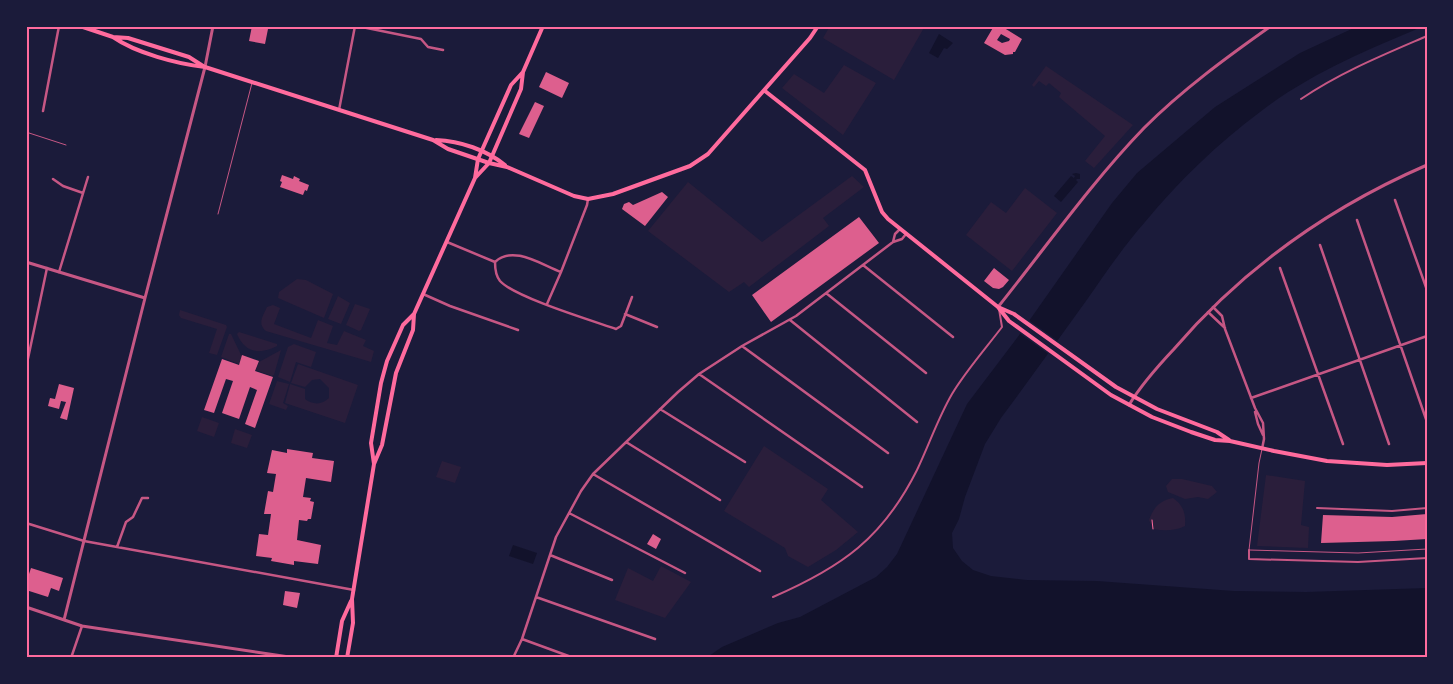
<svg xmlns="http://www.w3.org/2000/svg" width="1453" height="684" font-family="Raleway,sans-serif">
	<rect width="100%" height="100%" fill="#1b1b3a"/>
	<path fill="#2a1e3b" d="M830 26H925L894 80 823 38Z
		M844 65 876 83 843 135 782 88 794 74 824 93Z
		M1046 66 1133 125 1094 168 1085 161 1105 136 1059 97 1061 93 1049 83 1046 86 1039 81 1034 87 1032 85Z
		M852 176 864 187 823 218 829 226 749 287 744 282 729 292 648 231 688 182 762 242Z
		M1025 188 1057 213 1012 271 966 235 991 202 1006 213Z
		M297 279 306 280 333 294 324 318 278 298 279 292Z
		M338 296 350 303 341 324 328 319Z
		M355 304 370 309 361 330 359 331 346 325Z
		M273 305 280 308 274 324 311 338 318 320 333 326 327 343 337 345 344 331 366 340 363 346 374 351 371 362 266 331C257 324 263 316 267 307Z
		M180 310 226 325 227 327 217 355 209 353 217 329 181 318 179 315Z
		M239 332 277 344V346C260 355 245 353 237 334Z
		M229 334H231L242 357 239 364 221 357Z
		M294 344 316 352 311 367 296 362 290 382 278 377 288 347Z
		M281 350 274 375 272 376 256 370 259 362Z
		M298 364 358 385 345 423 285 403 290 384 305 389V399C313 405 322 405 329 398V388L320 379 312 380 305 387 291 383Z
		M277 381 289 384 283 403 288 406 286 410 269 404Z
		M202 417 219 423 214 437 197 431Z
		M235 429 252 435 247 448 231 443Z
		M764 446 828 489 821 500 858 532 836 550 808 567 788 556 785 548 724 511Z
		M442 461 461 467 455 483 436 477Z
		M1266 475 1305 481 1301 525 1309 527 1308 548 1257 546Z
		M1172 479H1182L1212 486 1217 492 1208 499 1198 497 1185 499 1168 492 1166 486Z
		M1173 498C1183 505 1186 513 1185 526 1175 531 1164 531 1153 529L1149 520C1154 507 1159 501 1173 498Z
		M661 566 691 582 665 618 615 600 628 568 653 581Z"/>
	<path fill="#12122b" d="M1358 26H1424C1367 50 1309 74 1260 112 1217 144 1179 181 1145 222 1123 247 1105 274 1086 301 1058 340 1030 379 1001 418L985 444 965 497 959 519 952 533 953 548 962 561 973 570 991 576 1027 580 1097 581 1234 591 1306 592 1427 588V658H706L722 647 778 623 800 617 876 577 887 567 897 554 967 404 1017 338 1112 203 1137 173 1215 107 1300 53Z
		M939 34 953 43 947 49 944 48 938 58 929 53Z
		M1076 173 1080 174V179H1077L1076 180 1078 182 1061 202 1054 196 1071 176 1074 178 1075 176 1072 174Z
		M513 545 537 553 533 564 509 556Z"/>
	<path fill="#1b1b3a" d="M1027 319 1059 342 1050 355 1018 332Z"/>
	<path fill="#dd5f8e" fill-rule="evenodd" d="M252 26H264V28L268 29 265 44 249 41Z
		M994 26H1001L1022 39 1015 52H1013V54L1005 55 984 43ZM1001 34 1010 39 1009 41 1002 43 997 40Z
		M546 72 569 83 562 98 539 87Z
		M535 102 544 106 529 138 519 134Z
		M282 175 293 179 294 176 300 179 299 181 309 185 307 191 305 190 303 195 280 187 282 182 280 181Z
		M662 192 668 197 645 226 622 209 624 204 629 202 633 205Z
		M859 217 879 243 771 322 752 295Z
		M994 268 1009 280 1003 287 999 289 993 288 984 281Z
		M242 355 259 361 255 371 273 377 255 428 245 424 257 390 250 387 239 419 222 413 233 381 226 379 214 413 204 410 222 359 239 365Z
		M59 384 74 388 67 420 60 418 66 402 61 401 59 409 48 406 50 398 55 399Z
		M287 449 313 453 312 458 334 461 331 482 306 478 303 497 311 498 310 501 314 502 311 519H308L307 521 299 520 297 540 321 545 318 564 294 561V565L271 561 272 558 256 556 259 534 268 535 271 514H264L268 491 273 492 276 474 267 473 272 450 287 453Z
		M1427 514V539L1394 541 1321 543 1323 515 1392 517Z
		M653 534 661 539 656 549 647 544Z
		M31 568 63 578 59 591 51 588 48 597 26 590V583Z
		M285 591 300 593 297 608 283 605Z"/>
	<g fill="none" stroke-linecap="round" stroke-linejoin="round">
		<path stroke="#ff6b9d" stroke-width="1" d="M1152 520 1153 529"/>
		<path stroke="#c65784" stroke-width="1" d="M26 132 66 145
			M218 214 252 83
			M1262 449 1259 463 1249 550 1358 553 1427 549"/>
		<path stroke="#c65784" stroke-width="2" d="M1301 99C1341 72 1383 55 1427 36
			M1317 508 1392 511 1427 508
			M1249 550V559L1358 562 1427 558
			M773 597C842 567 883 538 917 470 929 445 938 418 952 394 965 372 986 348 1002 327L999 309"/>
		<path stroke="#c65784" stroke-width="2.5" d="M357 26 421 39 428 47 443 50
			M339 110 355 26
			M43 111 59 26
			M53 179 63 186 83 193
			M1395 200 1427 290
			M1357 220 1427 422
			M447 242 495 262
			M893 242 895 234 900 229
			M1320 245 1389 444
			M495 262C495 269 496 276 500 281 514 297 593 321 616 329L621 326 632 297
			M495 262C513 245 540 264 561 272L587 205 588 199
			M863 265 953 337
			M1280 268 1343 444
			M59 272 88 177
			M826 293 926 373
			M423 294 450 306 518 330
			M547 304 561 272
			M1213 307 1222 316 1225 329 1255 408 1263 423 1264 439 1262 449
			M1208 312 1225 328
			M625 314 657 327
			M790 320 917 422
			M742 346 888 453
			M26 368 47 268
			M699 374 862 487
			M1251 398 1427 336
			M660 409 745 462
			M1255 412 1258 424 1263 435
			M626 442 720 500
			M593 474 760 571
			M569 513 685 573
			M26 523 84 541 354 590
			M117 547 126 522 133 517 142 498H148
			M550 555 612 580
			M536 597 655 639
			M522 639 574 658
			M71 658 82 626
			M513 658 522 639 556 537 581 491 593 474 678 392 699 374 742 346 796 316 893 242 902 239 906 234"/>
		<path stroke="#c65784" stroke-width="3" d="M26 262 145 298
			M998 307C1046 247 1091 183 1144 128 1182 90 1227 57 1271 26
			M1129 405C1141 385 1158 366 1174 349 1243 269 1330 207 1427 165
			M26 607 82 626 296 658
			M64 620 145 298 205 67 213 26"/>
		<path stroke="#ff6b9d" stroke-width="4" d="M80 26 113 37 128 38 189 57 203 66
			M113 37C136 53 177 64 205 67L433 140 448 149 489 163 507 167 574 196 588 199 613 194 690 166 708 154 810 38 818 26
			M765 91 865 170 882 212 888 219 998 307 1009 321 1111 395 1152 417 1191 432 1215 440 1230 441 1274 451 1327 461 1387 465 1427 463
			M436 140C461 141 486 150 505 165
			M998 307 1014 314 1116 387 1157 409 1217 432 1229 440"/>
		<path stroke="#ff6b9d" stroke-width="4" d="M475 178 489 163 521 89 523 72
			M374 464 371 443 381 383 387 361 403 325 414 314
			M336 658 342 621 351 601
			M347 658 353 623 352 599 374 464 382 445 396 373 413 330 414 314 475 178 478 159 511 85 523 72 543 26"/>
	</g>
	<rect width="1453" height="684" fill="none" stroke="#1b1b3a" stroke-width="55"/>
	<rect x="28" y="28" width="1398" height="628" fill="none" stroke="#ff6b9d" stroke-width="2"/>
</svg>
